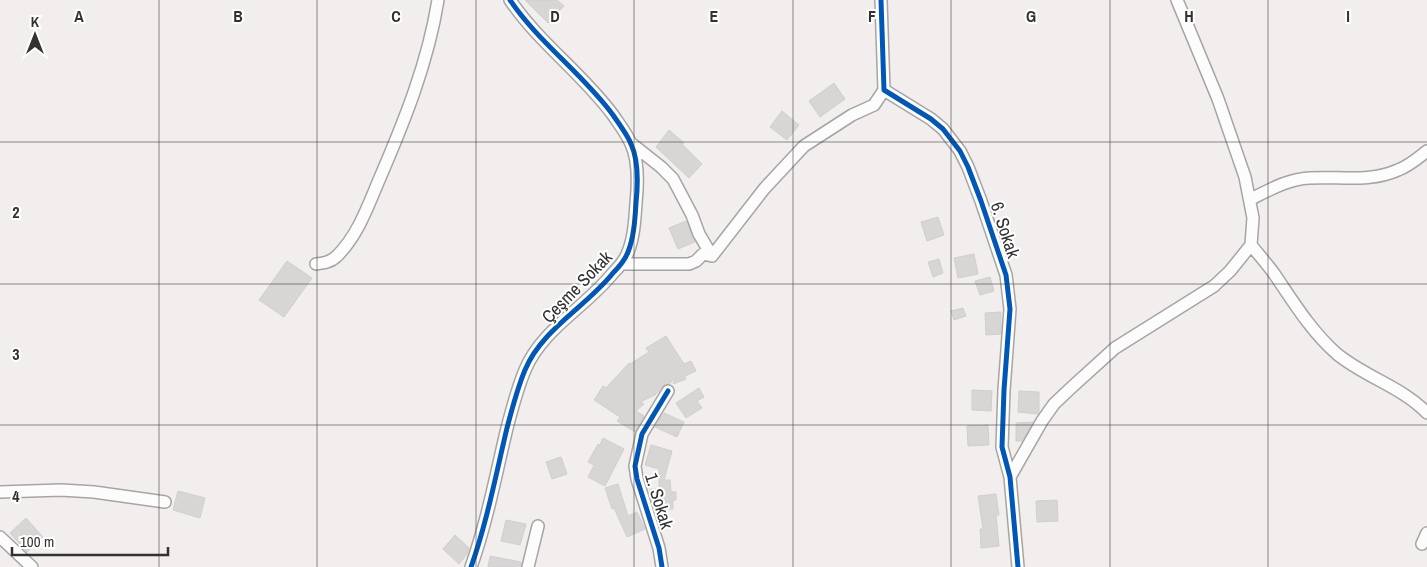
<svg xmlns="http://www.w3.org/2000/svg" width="1427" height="567" font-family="'Archivo Narrow',sans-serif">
	<rect width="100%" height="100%" fill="#f2eeed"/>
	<path fill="#d8d5d5" stroke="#d1cece" d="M525 0H557L564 6 548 23Z
		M834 83 845 99 820 117 809 101Z
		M782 111 799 125 787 140 770 127Z
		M669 130 684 143 682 144 702 164 689 178 656 147Z
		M938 217 944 235 927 241 921 222Z
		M686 221 695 242 678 249 669 228Z
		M974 254 978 274 958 278 954 258Z
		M939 259 943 273 933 277 928 262Z
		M287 261 312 278 284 317 259 300Z
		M990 277 994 291 980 295 975 281Z
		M963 308 966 316 954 320 951 311Z
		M1001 312V334L986 335 985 313Z
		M666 336 684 364 691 361 696 371 685 376 686 379 673 384 676 378 669 384 664 385 655 395 640 402 644 404 636 411 644 416 635 432 617 421 620 417 594 400 603 386 606 388 629 363 630 364 649 352 646 348Z
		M699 388 704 397 697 401 702 408 686 418 676 403Z
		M972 390 992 391 991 411 972 410Z
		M1019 391 1039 392V412L1038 414 1018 412Z
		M664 413 684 422 677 437 655 427Z
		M1033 422 1022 441H1016V423Z
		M988 425 989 445 968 446 967 426Z
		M603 438 624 449 605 486 588 477 594 465 588 462 598 444 600 445Z
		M651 445 672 451 664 480H670L671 492H676V500H673V509H655L650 496V489H659V469L645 465Z
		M561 457 567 474 552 479 546 462Z
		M618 484 628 516 637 512 645 529 627 537 614 508 612 509 605 488Z
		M178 491 205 498 200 518 173 510Z
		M996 494 999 515H996L999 546 981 548 980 529H983L978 496Z
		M1057 500 1058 521 1037 522 1036 501Z
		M26 518 43 537 27 552 10 533Z
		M506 520 526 524 520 545 501 541Z
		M455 535 469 548 467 554 459 564 443 549Z
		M490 556 521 562V567H488Z"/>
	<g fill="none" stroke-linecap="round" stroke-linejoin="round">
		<g stroke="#a7a5a4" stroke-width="14">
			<path id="minor" d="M881 0 884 90 931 119 943 129 960 151 968 167 981 201 1006 275 1010 309 1004 390 1002 447 1010 477 1018 567
				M1251 199C1269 190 1288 179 1309 178 1339 176 1369 183 1398 170 1409 166 1418 158 1427 151
				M1251 245C1259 255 1268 265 1275 275 1294 303 1311 331 1337 354 1365 377 1402 387 1427 413
				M712 256 764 189 804 146 852 115 874 105 884 90
				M316 264C324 263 331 262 337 256 358 235 368 206 379 180 404 122 428 63 438 0
				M621 264H689L696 261 703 254 712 256 699 234 692 215 673 179 661 167 632 144
				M1010 477 1042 421 1054 404 1072 387 1115 348 1214 286 1230 271 1251 245 1253 218 1245 177 1218 99 1177 0
				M0 492 61 490 94 492 165 502
				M0 537 32 567
				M1422 544 1427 533
				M471 567C487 522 496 474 507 428 512 409 517 389 525 370 542 329 586 307 613 273 619 267 625 260 628 252 634 237 635 219 636 203 638 184 639 161 631 144 627 134 619 124 613 115 582 73 539 43 510 0
				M528 567 538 526
				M662 567 659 548 637 479 635 466 642 434 668 391"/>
		</g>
		<use href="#minor" stroke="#fdfcfc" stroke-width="11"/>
		<g stroke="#fff" stroke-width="8">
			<path id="cycleway" d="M881 0 884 90 931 119 943 129 960 151 968 167 981 201 1006 275 1010 309 1004 390 1002 447 1010 477 1018 567
				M471 567C487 522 496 474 507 428 512 409 517 389 525 370 542 329 586 307 613 273 619 267 625 260 628 252 634 237 635 219 636 203 638 184 639 161 631 144 627 134 619 124 613 115 582 73 539 43 510 0
				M662 567 659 548 637 479 635 466 642 434 668 391"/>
		</g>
		<use href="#cycleway" stroke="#0057b8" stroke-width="5"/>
	</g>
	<path fill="none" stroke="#343131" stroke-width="1" stroke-opacity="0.55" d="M159 0V567M317 0V567M476 0V567M634 0V567M793 0V567M951 0V567M1110 0V567M1268 0V567M0 142H1427M0 284H1427M0 425H1427"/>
	<g text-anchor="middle" stroke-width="4" stroke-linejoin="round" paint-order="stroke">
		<g font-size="18" fill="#343131" stroke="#fff">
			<text transform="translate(1005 230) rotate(72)" y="6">6. Sokak</text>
			<text transform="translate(577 287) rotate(-46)" y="6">Çeşme Sokak</text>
			<text transform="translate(659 501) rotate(73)" y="6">1. Sokak</text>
		</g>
	</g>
	<g font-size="16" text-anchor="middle" font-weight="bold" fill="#343131" stroke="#fff" stroke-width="4" stroke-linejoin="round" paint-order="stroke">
		<text x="79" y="22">A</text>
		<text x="238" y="22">B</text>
		<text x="396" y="22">C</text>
		<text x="555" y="22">D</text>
		<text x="714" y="22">E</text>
		<text x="872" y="22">F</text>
		<text x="1031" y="22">G</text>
		<text x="1189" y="22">H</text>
		<text x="1348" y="22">I</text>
		<text x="16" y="218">2</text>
		<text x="16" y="360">3</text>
		<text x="16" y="502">4</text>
	</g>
	<g transform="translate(35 35)" stroke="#ffffff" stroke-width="4" paint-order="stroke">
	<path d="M0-4L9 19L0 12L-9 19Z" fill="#343131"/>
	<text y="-8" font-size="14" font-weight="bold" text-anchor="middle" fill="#343131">K</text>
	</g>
	<path d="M12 547v8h156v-8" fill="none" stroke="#343131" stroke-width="2.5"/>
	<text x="20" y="547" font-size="15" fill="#343131" stroke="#ffffff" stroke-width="4" paint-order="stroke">100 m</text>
</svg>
